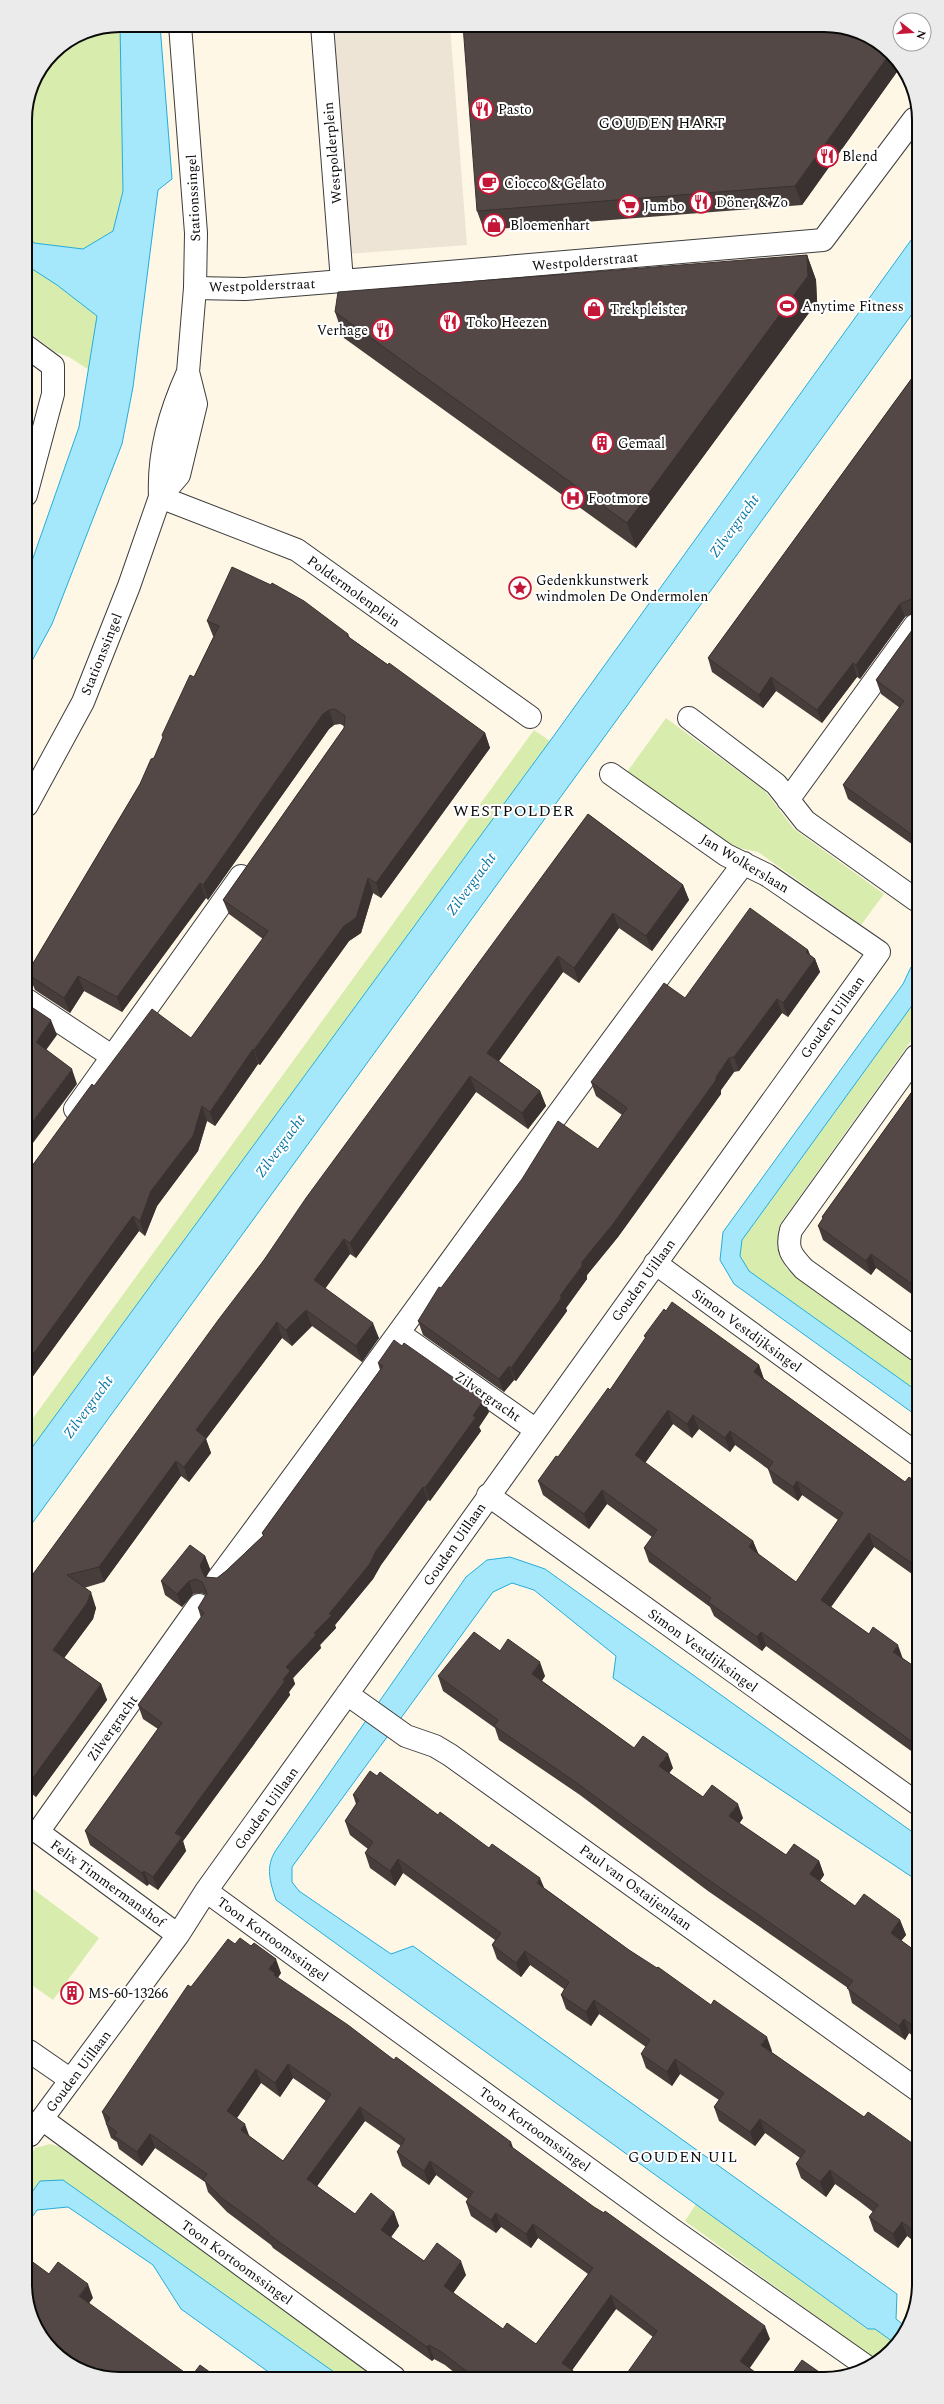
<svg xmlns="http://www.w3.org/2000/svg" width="944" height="2404" font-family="Spectral,serif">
	<rect width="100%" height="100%" fill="#fff7e6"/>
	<path fill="#d7ecad" d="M120 25 123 191 89 370 69 357 55 352 26 330 25 114 32 83 53 53 84 32Z
		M666 718 765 791 794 829 884 894 861 925 758 852 729 846 627 772Z
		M534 730 550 741 28 1453V1425Z
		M916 1000V1034L780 1224 778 1243 786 1268 917 1363V1391L749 1271 740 1256 742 1240Z
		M29 1886 99 1938 53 2000 29 1983Z
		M50 2144 65 2148 378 2377H341L40 2181 30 2195V2155L35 2148Z
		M696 2204 867 2329H875L896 2344 875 2359 685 2221Z"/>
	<path fill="#eee4d6" d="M330 25H450L467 245 347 254Z"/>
	<path fill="#a5e8fc" stroke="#25acda" d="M120 25H160L172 179 158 190 133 387 122 444 52 624 26 672V578L79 427 97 316 57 285 26 265 25 232 34 243 83 249 113 231 123 191Z
		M914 236 915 310 28 1529V1453L550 741Z
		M916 962V1000L742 1240 740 1256 749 1271 917 1391V1416L734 1284 720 1260 723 1232 903 984 911 967Z
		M510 1557 545 1569 918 1836V1881L613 1678 616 1656 534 1590 512 1583 493 1592 292 1867V1882L299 1891 391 1954 413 1946 897 2294 896 2319 905 2326 900 2342 896 2344 875 2329H868L276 1900C270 1882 265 1867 276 1850L466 1577 487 1560Z
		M63 2180 341 2377 277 2378 181 2309 153 2265 68 2207 37 2210 30 2220V2195L40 2181Z"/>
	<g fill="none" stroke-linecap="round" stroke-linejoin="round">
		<g stroke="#3d3d3d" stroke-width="24">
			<path id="minor" d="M322 25 342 281
				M195 288 245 289 342 281 823 240 914 119
				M26 346 53 366V394L26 495
				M160 497 297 550 530 717
				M160 497C158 452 170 412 188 372
				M689 718 776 784 805 821 916 900
				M788 800 915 625
				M27 805 83 702 129 586 160 497 179 475 196 404 188 372 195 288 196 233 180 25
				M27 1000 113 1057
				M916 1056 791 1230C786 1249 791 1255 804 1269L917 1350
				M75 1109 241 876
				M655 1263 917 1454
				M400 1334 536 1430
				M488 1495 918 1804
				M217 1580C394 1342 565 1100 744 863
				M347 1694 406 1736 435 1746 450 1755 919 2091
				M206 1891 670 2228 866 2366
				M178 1935 38 1832 199 1605
				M29 2051 71 2080
				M42 2119 394 2377
				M30 2135 178 1935 206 1891 879 952 767 875 726 855 611 774"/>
		</g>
		<use href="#minor" stroke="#fff" stroke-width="22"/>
	</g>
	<path fill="#473e3b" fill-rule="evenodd" d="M882 45 899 69 802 205 484 230 477 211Z
		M807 255 816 280 817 302 636 548 344 338 335 312Z
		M915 374V613L905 617 860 679 857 677 822 723 776 691 763 708 712 672 708 658Z
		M207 621 348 634 350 638 485 733 490 748 381 898 373 893 361 933 349 941 260 1065 258 1064 215 1126 207 1121 198 1151 157 1206 145 1236 139 1231 28 1383 27 1167 32 1166 94 1086 191 1038 263 939 229 914 223 900 344 728V726L340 724 334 725 329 729 208 900 206 898 122 1012 84 991 70 1013 35 990 29 975 30 974 29 970 140 784 154 758 194 677 214 636H213Z
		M915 626 916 847 848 799 843 785 900 708 881 694 876 680Z
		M588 814 683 885 689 900 652 951 619 928 579 983 563 972 499 1061 540 1091 546 1106 528 1129 476 1092 356 1258 350 1254 325 1288 379 1338 362 1362 312 1326 292 1346 282 1338 206 1439 211 1453 189 1482 181 1476 104 1582 84 1588 96 1608 93 1619 64 1658 101 1684 107 1700 36 1797 29 1792 28 1581 264 1260Z
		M808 950 810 955 815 959 820 972 788 1017 782 1013 739 1071 734 1072 721 1090V1094L618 1237 587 1275V1279L566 1308 567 1311 516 1381 514 1380 504 1392 423 1335 418 1321 441 1288 598 1149 622 1115 596 1096 591 1082 685 998Z
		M916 1086 917 1298 876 1268 871 1275 823 1240 818 1226 823 1219 822 1217Z
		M666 1311 759 1365 764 1379 905 1482 917 1483V1588L912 1574 874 1547 831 1607 918 1669V1756L766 1646 762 1651 714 1616 710 1607 649 1562 644 1548 652 1537 607 1504 589 1529 543 1495 538 1481 558 1457 610 1390 646 1339 644 1336ZM673 1424 692 1438 699 1429 730 1452 735 1445 768 1469 773 1483 798 1501 802 1495 838 1520 796 1582 758 1554 753 1541 645 1463Z
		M378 1363 489 1412 479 1427 481 1431 430 1501 428 1500 381 1565 373 1579 335 1625 336 1628 320 1645 321 1648 293 1678 295 1684 289 1692 290 1695 183 1841 186 1851 158 1890 149 1884 147 1886 90 1845 85 1831 158 1729 143 1719 138 1705 201 1618 198 1608 206 1595 201 1593 193 1594 182 1607 165 1595 161 1581 205 1556 210 1569 206 1577 217 1578 226 1571 263 1536 262 1533 380 1370Z
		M500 1651 545 1676 542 1681 634 1748 673 1768 669 1773 703 1797 743 1818 739 1823 786 1855 819 1861 824 1875 820 1881 855 1906 900 1920 906 1935 901 1941 918 1953V2040L909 2033 905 2040 852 2003 848 1988 708 1891 580 1795 499 1740 495 1728 443 1691 438 1676Z
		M377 1776 438 1815 544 1888 629 1950 772 2051 771 2052 864 2117 919 2148V2245L907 2236 898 2248 874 2231 869 2217 873 2212 859 2201 835 2184 826 2197 801 2178 796 2164 800 2158 765 2133 755 2146 719 2121 714 2107 719 2100 680 2074 672 2086 646 2068 641 2054 646 2047 599 2014 591 2026 566 2009 561 1995 564 1989 530 1965 521 1977 497 1959 492 1945 495 1940 403 1873 395 1886 370 1868 365 1853 368 1849 350 1835 345 1821 356 1804 353 1795Z
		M235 1944 281 1973 278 1978 394 2060 770 2339 653 2337 616 2309 572 2370 580 2376 460 2377 445 2365 434 2359 432 2361 273 2248 271 2245 227 2212 208 2192 205 2182 155 2148 142 2166 119 2149 117 2142 111 2138 102 2112 191 1987ZM293 2078 326 2101 283 2161 250 2137 237 2118 261 2083 280 2097ZM365 2121 401 2146 397 2152 402 2166 429 2185 436 2175 468 2199 466 2202 471 2216 496 2233 501 2227 531 2248 538 2238 588 2274 536 2344 503 2329 453 2293 466 2275 424 2261 391 2237 399 2226 394 2212 355 2214 317 2186Z"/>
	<path fill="#3a3230" d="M889 55 899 69 802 205 795 186Z
		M807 255 816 280 817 302 636 548 627 523Z
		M900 604 905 617 860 679 856 665Z
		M853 663 857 677 822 723 817 710Z
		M771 677 776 691 763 708 759 695Z
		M329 710 334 725 329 729 208 900 203 885 323 714Z
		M485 733 490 748 381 898 376 883Z
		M916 828V846L911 834Z
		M368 878 373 893 361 933 349 941 260 1065 254 1050Z
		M200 883 206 898 122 1012 117 997Z
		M683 885 689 900 652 951 646 936Z
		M613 913 619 928 579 983 574 968Z
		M808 950 813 962 815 959 820 972 788 1017 783 1003 806 952Z
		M558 956 563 972 493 1069 487 1053Z
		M78 976 84 991 70 1013 64 998Z
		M777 999 782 1013 739 1071 734 1057Z
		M51 1020 57 1035 41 1057 36 1042Z
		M253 1049 258 1064 215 1126 210 1112Z
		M729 1058 734 1072 721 1090V1094L618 1237 587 1275V1279L566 1308 567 1311 516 1381 511 1368 582 1262Z
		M72 1069 77 1084 27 1151V1129Z
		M470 1076 476 1092 356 1258 350 1243Z
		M540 1091 546 1106 528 1129 522 1113Z
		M202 1106 207 1121 198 1151 157 1206 145 1236 140 1221 151 1191Z
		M133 1216 139 1231 28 1383V1361Z
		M344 1239 350 1254 320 1296 314 1280Z
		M871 1254 876 1268 871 1275 866 1261Z
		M306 1310 312 1326 292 1346 286 1330Z
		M277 1322 282 1338 206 1439 211 1453 189 1482 184 1467 196 1430Z
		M373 1323 379 1338 362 1362 356 1346Z
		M759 1365 764 1380 754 1372Z
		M509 1366 514 1380 504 1392 499 1379Z
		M484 1399 489 1412 479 1427 481 1431 430 1501 425 1488Z
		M668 1410 673 1424 640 1470 635 1455Z
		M693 1415 699 1429 692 1438 687 1424Z
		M730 1431 735 1445 730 1452 725 1438Z
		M176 1461 181 1476 104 1582 99 1567Z
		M797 1481 802 1495 798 1501 793 1487Z
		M423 1487 428 1500 381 1565 373 1579 335 1625 336 1628 320 1645 321 1648 293 1678 295 1684 289 1692 290 1695 183 1841 186 1851 158 1890 153 1877 175 1833 283 1680 286 1667 329 1614 376 1551Z
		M602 1490 607 1504 589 1529 584 1514Z
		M869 1533 874 1547 826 1614 821 1600Z
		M753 1541 759 1555 749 1547Z
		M205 1556 210 1569 205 1579 200 1566Z
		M189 1581 193 1594 182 1607 177 1594Z
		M91 1592 96 1608 93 1619 59 1665 53 1650Z
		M761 1632 766 1646 762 1651 757 1637Z
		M898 1645 903 1659 893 1652Z
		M540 1662 545 1676 537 1688 532 1674Z
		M101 1684 107 1700 36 1797 30 1782Z
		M668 1754 673 1768 664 1780 659 1766Z
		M738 1804 743 1818 735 1830 729 1816Z
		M398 1859 403 1873 395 1886 390 1871Z
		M819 1861 824 1875 815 1888 810 1874Z
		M144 1871 149 1884 147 1886 142 1873Z
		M540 1878 546 1892 537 1883Z
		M900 1920 906 1935 896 1947 891 1933Z
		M525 1951 530 1965 521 1977 516 1963Z
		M276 1959 281 1973 277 1978 280 1987 269 1969Z
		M594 2000 599 2014 591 2026 586 2012Z
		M904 2019 909 2033 905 2040 899 2026Z
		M767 2037 772 2051 766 2059 761 2045Z
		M675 2059 680 2074 672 2086 667 2072Z
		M288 2064 293 2078 280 2097 275 2083Z
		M256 2069 261 2083 232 2125 227 2111Z
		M360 2107 365 2121 312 2193 307 2179Z
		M760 2119 765 2133 755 2146 750 2132Z
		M245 2124 250 2138 241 2130Z
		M150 2134 155 2148 142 2166 137 2152Z
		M511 2142 516 2156 509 2145Z
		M430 2161 436 2175 429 2185 424 2171Z
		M830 2170 835 2184 826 2197 820 2182Z
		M394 2212 399 2226 386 2244 381 2230Z
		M496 2213 501 2227 496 2233 491 2220Z
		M902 2222 907 2236 898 2248 893 2234Z
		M533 2224 538 2238 531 2248 526 2234Z
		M461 2261 466 2275 449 2299 444 2286Z
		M88 2284 93 2298 84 2310 79 2296Z
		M611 2295 616 2309 568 2376 562 2363Z
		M765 2326 770 2339 745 2375 740 2361Z
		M429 2345 434 2359 432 2361 427 2347Z"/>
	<path fill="#534845" stroke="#3a3230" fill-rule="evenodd" d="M463 25H830L882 45 889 55 795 186 477 211Z
		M807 255 808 276 627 523 335 312 338 292Z
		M915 374V601L911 599 900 604 856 665 853 663 817 710 771 677 759 695 708 658Z
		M232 567 271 585 272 583 304 601 348 634 347 636 388 665 389 663 485 733 376 883 368 878 356 918 344 926 254 1050 253 1049 210 1112 202 1106 193 1136 151 1191 140 1221 133 1216 28 1361 27 1167 32 1166 92 1084 94 1086 152 1009 191 1038 268 931 223 900 344 728 345 716 335 709 329 710 323 714 203 885 200 883 117 997 78 976 64 998 29 975 32 972 29 970 140 784 151 759 154 758 163 737 162 735 190 675 194 677 219 626 207 621Z
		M915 626 916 828 911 834 843 785 904 701 876 680Z
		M588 814 683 885 646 936 613 913 574 968 558 956 487 1053 540 1091 522 1113 470 1076 350 1243 344 1239 314 1280 373 1323 356 1346 306 1310 286 1330 277 1322 196 1430 206 1438 184 1467 176 1461 99 1567 67 1575 91 1592 87 1603 53 1650 101 1684 30 1782 29 1781 28 1581 219 1319 264 1260 306 1198Z
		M750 908 808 950 806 952 815 959 783 1003 777 999 734 1057 729 1058 716 1077V1080L613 1224 582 1262V1266L560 1296 562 1297 511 1368 509 1366 499 1379 418 1321 439 1287 441 1288 522 1179 558 1121 598 1149 627 1108 591 1082 664 983 685 998Z
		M27 1004 51 1020 36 1042 72 1069 27 1129Z
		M916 1086 917 1288 871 1254 866 1261 818 1226 823 1218 822 1217Z
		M672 1302 759 1365 754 1372 905 1482 909 1477 917 1483V1577L912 1574 917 1567 869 1533 821 1600 869 1634 873 1627 898 1645 893 1652 918 1669V1746L761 1632 757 1637 708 1602 711 1598 644 1548 657 1530 602 1490 584 1514 538 1481 556 1456 558 1457 608 1388 610 1390 646 1337 644 1336 664 1309 666 1311ZM668 1410 687 1424 693 1415 725 1438 730 1431 773 1462 768 1469 793 1487 797 1481 843 1513 796 1582 749 1547 753 1541 635 1455Z
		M394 1340 402 1346 404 1343 484 1399 473 1416 476 1417 425 1488 423 1487 376 1551 369 1565 329 1614 332 1615 314 1633 316 1635 286 1667 290 1671 283 1680 285 1681 175 1833 182 1837 153 1877 144 1871 142 1873 85 1831 162 1723 138 1705 204 1613 198 1608 207 1593 202 1582 196 1579 189 1581 177 1594 161 1581 190 1545 205 1556 200 1566 205 1577 217 1578 226 1571 264 1535 262 1533 383 1366 378 1363Z
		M474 1632 500 1651 508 1639 540 1662 532 1674 634 1748 643 1736 668 1754 659 1766 703 1797 712 1785 738 1804 729 1816 786 1855 794 1844 819 1861 810 1874 855 1906 864 1894 900 1920 891 1933 918 1953V2030L904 2019 899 2026 847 1988 853 1981 703 1876 574 1781 494 1726 498 1720 438 1676Z
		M370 1771 377 1776 380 1772 438 1815 440 1812 489 1848 492 1844 540 1878 537 1883 629 1950 657 1968 658 1967 711 2005 714 2000 767 2037 761 2045 864 2117 868 2112 919 2148V2152L917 2154 919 2155V2235L902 2222 893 2234 869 2217 878 2205 853 2187 830 2170 820 2182 796 2164 805 2151 760 2119 750 2132 714 2107 724 2093 675 2059 667 2072 641 2054 650 2040 594 2000 586 2012 561 1995 569 1982 525 1951 516 1963 492 1945 501 1933 398 1859 390 1871 365 1853 373 1842 345 1821 359 1800 353 1795Z
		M240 1938 251 1946 254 1943 276 1959 269 1969 275 1973 274 1975 348 2025 394 2060 396 2057 511 2142 509 2145 594 2207 604 2213 605 2211 765 2326 740 2361 759 2375 625 2376 657 2331 611 2295 562 2363 580 2376H473L440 2351 429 2345 427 2347 268 2234 269 2233 222 2198 203 2179 207 2174 150 2134 137 2152 114 2136 117 2132 106 2124 110 2118 102 2112 188 1985 191 1987 228 1939 235 1944ZM288 2064 331 2094 283 2161 241 2130 245 2124 227 2111 256 2069 275 2083ZM360 2107 405 2139 397 2152 424 2171 430 2161 473 2192 466 2202 491 2220 496 2213 526 2234 533 2224 593 2268 536 2344 507 2323 503 2329 444 2286 461 2261 437 2243 424 2261 381 2230 394 2212 371 2193 355 2214 307 2179Z
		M30 2260 49 2274 58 2262 88 2284 79 2296 191 2377 200 2365 218 2378 114 2379 62 2359 30 2314Z
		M802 2360 822 2374H792Z"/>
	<defs>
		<g id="restaurant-ring" transform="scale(1.15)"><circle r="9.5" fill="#fff" stroke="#c51638" stroke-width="1.5"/><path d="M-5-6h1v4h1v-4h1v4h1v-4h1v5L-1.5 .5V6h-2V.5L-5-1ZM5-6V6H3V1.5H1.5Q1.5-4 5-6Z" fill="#c51638"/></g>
		<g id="cafe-ring" transform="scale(1.15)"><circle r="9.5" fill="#fff" stroke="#c51638" stroke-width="1.5"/><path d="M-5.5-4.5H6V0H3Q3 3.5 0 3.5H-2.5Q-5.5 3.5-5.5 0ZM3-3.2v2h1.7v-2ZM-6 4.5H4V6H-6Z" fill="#c51638"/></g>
		<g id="supermarket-ring" transform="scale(1.15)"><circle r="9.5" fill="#fff" stroke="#c51638" stroke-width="1.5"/><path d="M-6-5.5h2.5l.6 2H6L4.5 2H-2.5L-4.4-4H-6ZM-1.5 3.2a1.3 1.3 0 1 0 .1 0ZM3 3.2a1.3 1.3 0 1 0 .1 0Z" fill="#c51638"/></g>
		<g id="shop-ring" transform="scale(1.15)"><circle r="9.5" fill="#fff" stroke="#c51638" stroke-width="1.5"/><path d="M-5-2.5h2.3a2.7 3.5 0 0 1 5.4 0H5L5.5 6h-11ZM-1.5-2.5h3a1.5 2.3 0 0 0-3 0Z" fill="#c51638"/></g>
		<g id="stadium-ring" transform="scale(1.15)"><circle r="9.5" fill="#fff" stroke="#c51638" stroke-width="1.5"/><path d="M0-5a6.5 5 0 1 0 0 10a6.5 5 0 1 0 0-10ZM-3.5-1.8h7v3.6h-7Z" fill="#c51638"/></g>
		<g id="building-ring" transform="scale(1.15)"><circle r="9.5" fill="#fff" stroke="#c51638" stroke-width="1.5"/><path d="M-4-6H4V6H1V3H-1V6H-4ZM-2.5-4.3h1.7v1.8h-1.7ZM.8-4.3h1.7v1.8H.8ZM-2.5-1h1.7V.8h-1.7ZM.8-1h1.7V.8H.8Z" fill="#c51638"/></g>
		<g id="hospital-ring" transform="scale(1.15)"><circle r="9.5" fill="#fff" stroke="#c51638" stroke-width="1.5"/><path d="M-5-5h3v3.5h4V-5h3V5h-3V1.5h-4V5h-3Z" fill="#c51638"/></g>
		<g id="sight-ring" transform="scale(1.15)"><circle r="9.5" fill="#fff" stroke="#c51638" stroke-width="1.5"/><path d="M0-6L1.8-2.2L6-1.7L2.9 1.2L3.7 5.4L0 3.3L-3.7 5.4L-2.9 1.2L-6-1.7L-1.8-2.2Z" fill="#c51638"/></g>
	</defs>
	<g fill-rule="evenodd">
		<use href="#restaurant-ring" x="482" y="109"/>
		<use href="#restaurant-ring" x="827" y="156"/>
		<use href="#cafe-ring" x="489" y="183"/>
		<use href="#restaurant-ring" x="701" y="202"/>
		<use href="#supermarket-ring" x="629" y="206"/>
		<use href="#shop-ring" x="494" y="225"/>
		<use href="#stadium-ring" x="787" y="306"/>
		<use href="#shop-ring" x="594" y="309"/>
		<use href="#restaurant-ring" x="450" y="322"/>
		<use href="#restaurant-ring" x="383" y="330"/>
		<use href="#building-ring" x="602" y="443"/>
		<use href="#hospital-ring" x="573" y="498"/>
		<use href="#sight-ring" x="520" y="588"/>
		<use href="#building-ring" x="72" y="1993"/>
	</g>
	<g text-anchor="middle" stroke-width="4" stroke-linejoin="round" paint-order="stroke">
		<g font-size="14" fill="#0a0a0a" stroke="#fff" text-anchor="start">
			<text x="498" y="114">Pasto</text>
			<text x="842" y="161">Blend</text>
			<text x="504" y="188">Ciocco &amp; Gelato</text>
			<text x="716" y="207">Döner &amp; Zo</text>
			<text x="644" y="211">Jumbo</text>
			<text x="510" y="230">Bloemenhart</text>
			<text x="802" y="311">Anytime Fitness</text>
			<text x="610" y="314">Trekpleister</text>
			<text x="466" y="327">Toko Heezen</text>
			<text x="368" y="335" text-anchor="end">Verhage</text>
			<text x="618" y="448">Gemaal</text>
			<text x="588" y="503">Footmore</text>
			<text x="536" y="585">Gedenkkunstwerk<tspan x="536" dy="16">windmolen De Ondermolen</tspan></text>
			<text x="88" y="1998">MS-60-13266</text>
		</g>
		<g font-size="14" fill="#0a0a0a" stroke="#fff">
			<text transform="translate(332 153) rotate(-95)" y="5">Westpolderplein</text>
			<text transform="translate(193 198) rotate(-93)" y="5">Stationssingel</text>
			<text transform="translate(585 261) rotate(-5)" y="5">Westpolderstraat</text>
			<text transform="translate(262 285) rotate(-2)" y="5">Westpolderstraat</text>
			<text transform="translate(354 591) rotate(36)" y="5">Poldermolenplein</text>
			<text transform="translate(101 654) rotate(-68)" y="5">Stationssingel</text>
			<text transform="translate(745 863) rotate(31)" y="5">Jan Wolkerslaan</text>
			<text transform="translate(832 1017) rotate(-54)" y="5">Gouden Uillaan</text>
			<text transform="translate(643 1280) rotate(-54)" y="5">Gouden Uillaan</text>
			<text transform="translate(747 1330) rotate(36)" y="5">Simon Vestdijksingel</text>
			<text transform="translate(488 1396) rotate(35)" y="5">Zilvergracht</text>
			<text transform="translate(454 1544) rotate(-55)" y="5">Gouden Uillaan</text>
			<text transform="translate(703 1650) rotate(36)" y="5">Simon Vestdijksingel</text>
			<text transform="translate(112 1728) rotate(-55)" y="5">Zilvergracht</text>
			<text transform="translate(266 1808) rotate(-54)" y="5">Gouden Uillaan</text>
			<text transform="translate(108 1883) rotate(36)" y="5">Felix Timmermanshof</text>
			<text transform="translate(636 1887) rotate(36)" y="5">Paul van Ostaijenlaan</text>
			<text transform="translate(273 1939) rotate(36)" y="5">Toon Kortoomssingel</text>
			<text transform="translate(78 2071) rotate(-53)" y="5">Gouden Uillaan</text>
			<text transform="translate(535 2129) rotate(36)" y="5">Toon Kortoomssingel</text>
			<text transform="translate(237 2262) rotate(36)" y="5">Toon Kortoomssingel</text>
		</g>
		<g font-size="15" letter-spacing="1" fill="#0a0a0a" stroke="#fff">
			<text x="662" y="128">GOUDEN HART</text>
			<text x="683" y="2162">GOUDEN UIL</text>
		</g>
		<g font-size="15" font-style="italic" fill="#0977a5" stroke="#fff">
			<text transform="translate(734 526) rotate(-54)" y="5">Zilvergracht</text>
			<text transform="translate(471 884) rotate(-54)" y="5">Zilvergracht</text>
			<text transform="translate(280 1146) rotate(-54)" y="5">Zilvergracht</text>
			<text transform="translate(88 1407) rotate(-54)" y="5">Zilvergracht</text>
		</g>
		<g font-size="16" letter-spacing="1" fill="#0a0a0a" stroke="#fff">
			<text x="514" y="816">WESTPOLDER</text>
		</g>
	</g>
	<path d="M0 0H944V2404H0ZM120 32H824A88 88 0 0 1 912 120V2284A88 88 0 0 1 824 2372H120A88 88 0 0 1 32 2284V120A88 88 0 0 1 120 32Z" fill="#ebebeb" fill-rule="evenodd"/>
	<path fill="none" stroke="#0a0a0a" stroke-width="2" d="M120 32H824A88 88 0 0 1 912 120V2284A88 88 0 0 1 824 2372H120A88 88 0 0 1 32 2284V120A88 88 0 0 1 120 32Z"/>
	<g transform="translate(912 32) rotate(107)"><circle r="19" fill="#ffffff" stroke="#9d9d9d"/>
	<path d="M0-3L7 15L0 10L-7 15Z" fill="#c51638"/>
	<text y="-6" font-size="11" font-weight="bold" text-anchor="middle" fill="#0a0a0a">N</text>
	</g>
</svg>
